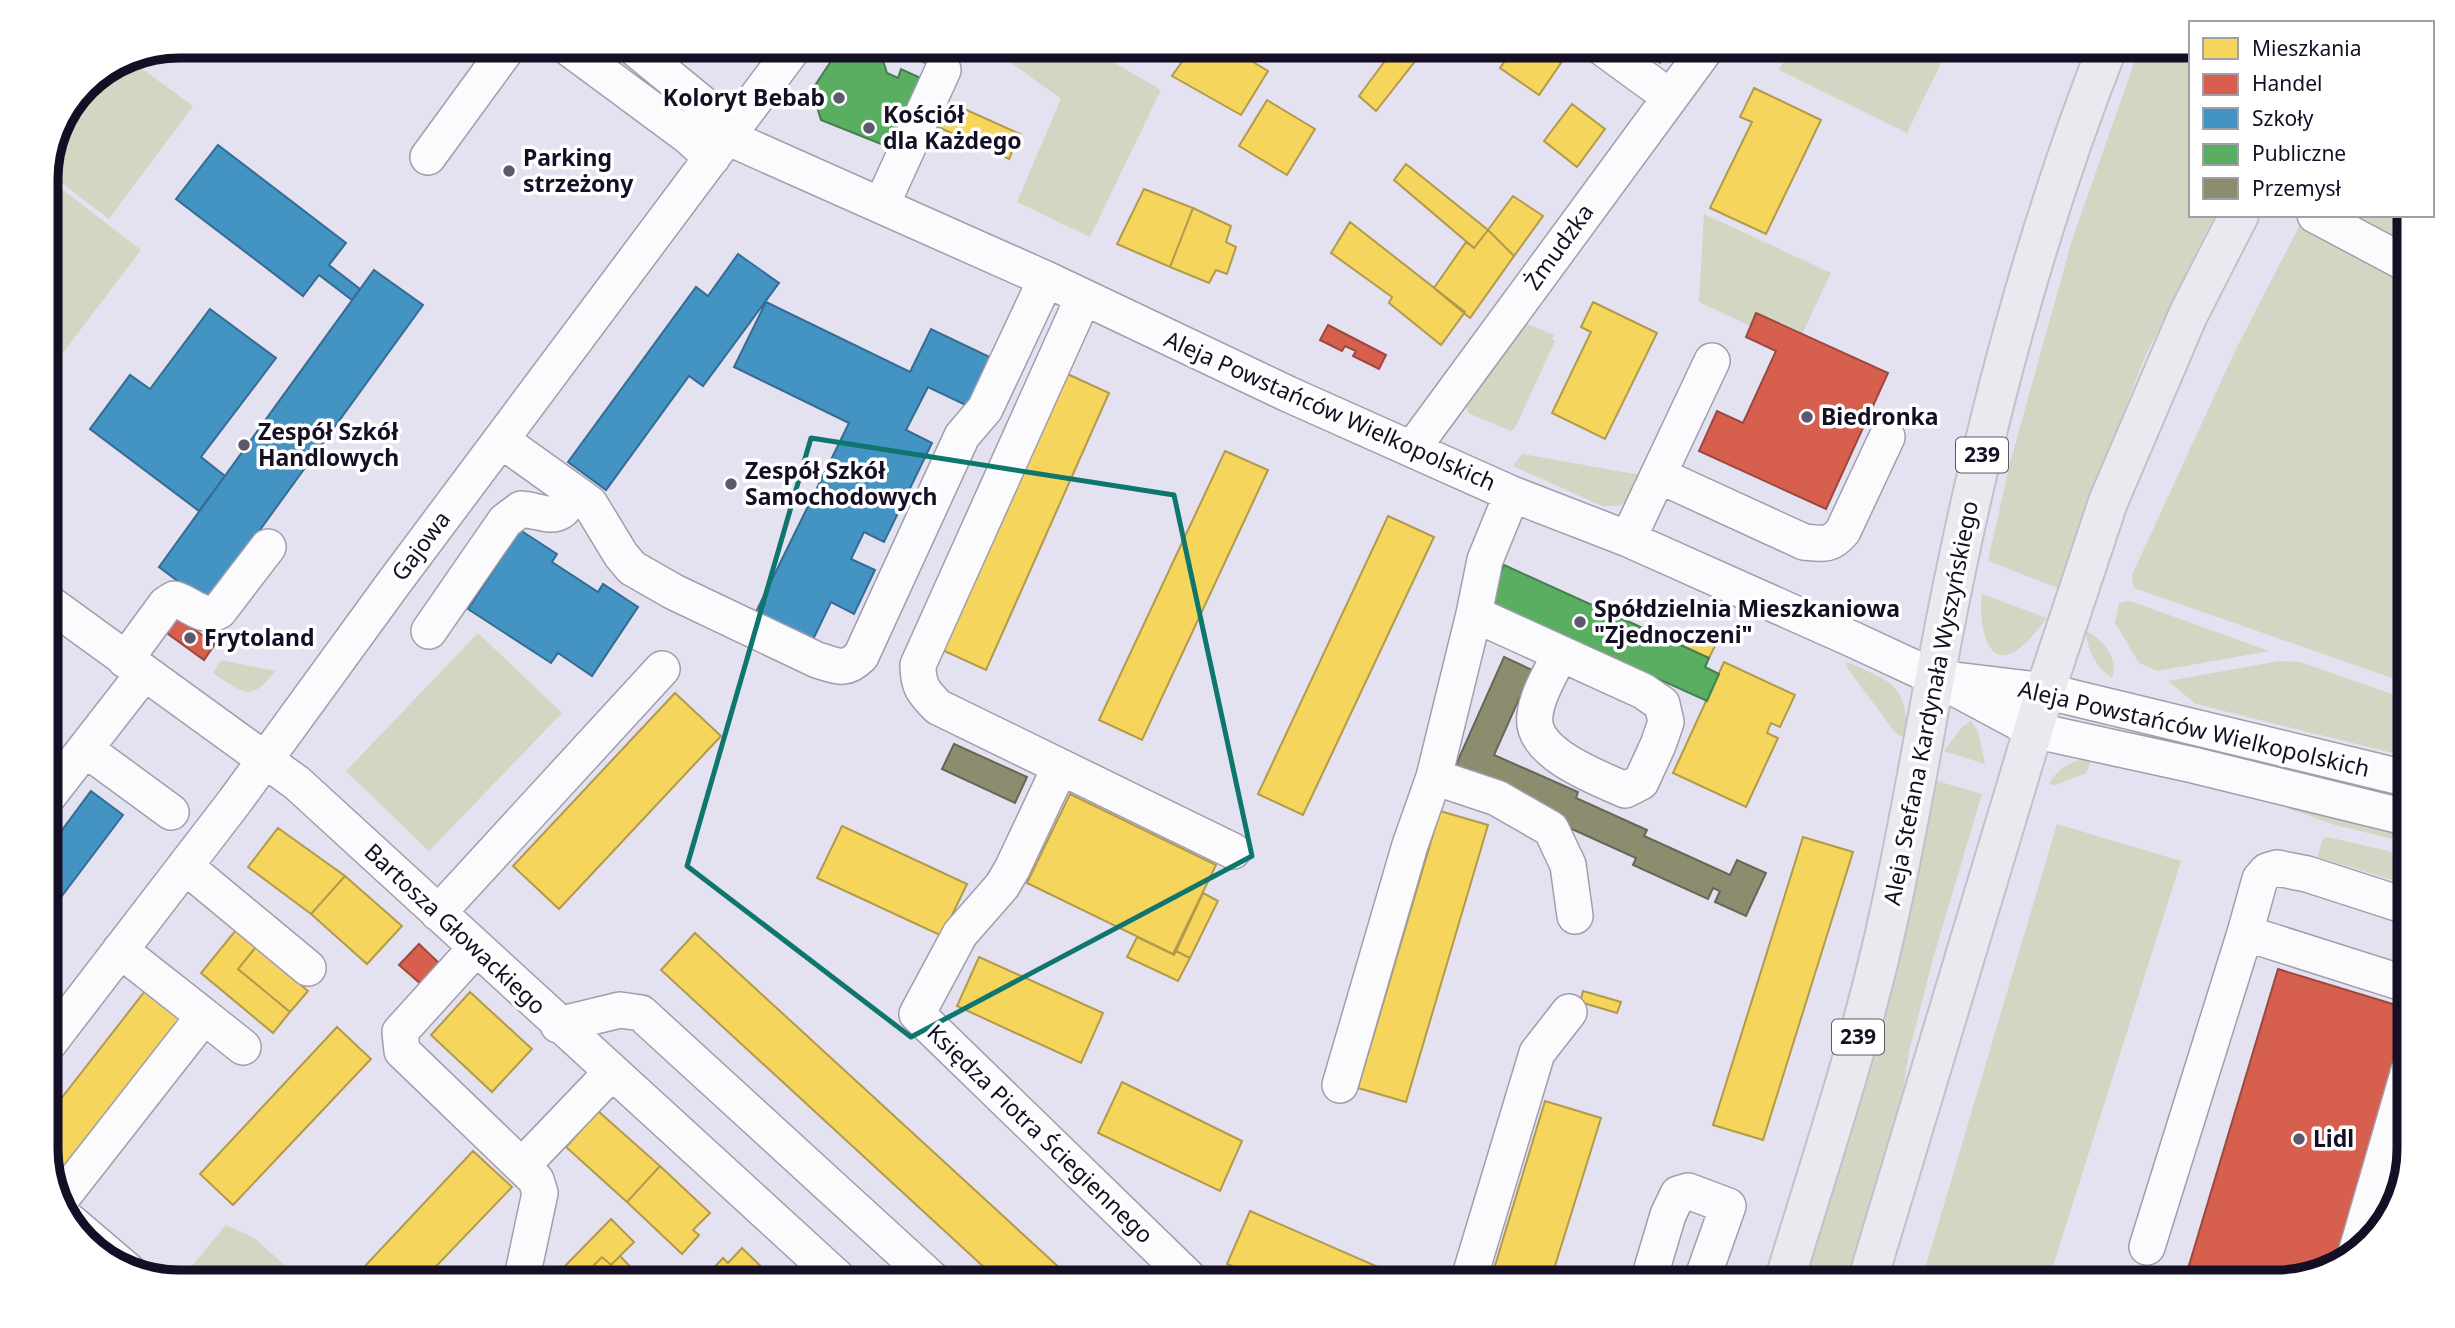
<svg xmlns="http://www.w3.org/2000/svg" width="2455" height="1328" font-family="'Noto Sans',sans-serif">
	<rect width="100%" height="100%" fill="#e4e2f0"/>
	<path fill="#d3d6c2" d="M1006 46H1099L1096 52 1161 90 1090 237 1017 202 1061 99 999 54Z
		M1792 46H1906L1941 63 1907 133 1779 70Z
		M2140 46H2191V215H2215L2143 361 2102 470 2061 589 1988 561 2010 463 2072 240Z
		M126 57 193 106 109 219 46 171 55 150Z
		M46 177 141 250 46 375Z
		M1704 214 1831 273 1802 334 1757 313 1750 326 1699 302Z
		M2305 215H2409V684L2134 588 2132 575 2236 349Z
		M1525 323 1554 335 1552 339 1555 341 1515 428 1511 431 1468 413V409L1464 407Z
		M1522 454 1646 476 1630 502 1617 506H1602L1513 466Z
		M1982 594 2047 618C2037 630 2023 651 2006 655 1982 660 1979 608 1982 594Z
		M2130 601 2269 651 2157 671 2139 663 2115 623 2119 603Z
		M2086 631C2103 639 2119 659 2112 678 2096 668 2087 650 2086 631Z
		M478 633 562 713 429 851 346 771Z
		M221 660 275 671C251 704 242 692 213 673Z
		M2280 661 2300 662 2409 700V757L2196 704 2168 681Z
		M1847 662C1895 684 1905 682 1908 738L1898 735 1893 730 1846 666Z
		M1971 721 1978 731 1985 764 1944 751 1963 726Z
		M2131 730 2409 794V805L2129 742Z
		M2093 757 2086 773 2056 785 2049 784C2059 766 2074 760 2093 757Z
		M1934 780 1982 794 1934 955 1909 1052 1897 1128 1850 1282H1802Z
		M2287 808 2409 830V843L2335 825Z
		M2057 824 2181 861 2048 1282H1921Z
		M2328 837 2409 856V885L2317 857 2323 839Z
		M226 1225 254 1238 304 1282H212L192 1266Z"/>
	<path fill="#f6d55c" stroke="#b29a4c" stroke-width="2" d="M926 46H945L935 68 919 60Z
		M1124 46H1157L1149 60Z
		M1193 46H1226L1268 71 1241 115 1172 76Z
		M1396 46H1427L1376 111 1359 96Z
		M1515 46H1535L1561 63 1539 95 1500 68Z
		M1636 46H1674L1660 63Z
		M1754 88 1821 120 1766 234 1710 208 1752 122 1740 117Z
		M940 98 1020 134 1009 159 929 123Z
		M1267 100 1315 129 1287 175 1239 146Z
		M1572 104 1605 129 1577 167 1544 141Z
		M1406 164 1488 230 1474 248 1394 180Z
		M1144 189 1193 208 1170 267 1117 244Z
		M1513 196 1543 216 1514 256 1488 230Z
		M1193 208 1231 226 1226 242 1236 247 1227 274 1216 270 1209 283 1170 267Z
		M1350 222 1465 312 1441 345 1389 303 1392 297 1331 253Z
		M1488 230 1514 256 1470 318 1434 288 1466 242 1474 248Z
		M1593 302 1657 333 1605 439 1552 413 1591 332 1581 327Z
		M1063 372 1109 393 986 670 940 649Z
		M1225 451 1268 470 1142 740 1099 720Z
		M1388 516 1434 537 1303 815 1258 794Z
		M1688 633 1718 640 1709 658 1683 646Z
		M1724 662 1795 695 1780 727 1771 723 1767 733 1778 738 1746 807 1673 773Z
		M675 693 721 736 559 909 513 866Z
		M1070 794 1216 865 1173 954 1027 883Z
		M1440 811 1488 825 1406 1102 1358 1088Z
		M842 826 967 884 942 936 817 878Z
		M278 828 345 876 311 914 248 867Z
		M1803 837 1853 852 1763 1140 1713 1125Z
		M345 876 402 926 367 964 311 914Z
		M1203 893 1218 901 1190 958 1176 951Z
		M236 930 256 947 238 969 290 1012 273 1033 201 973Z
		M695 933 1075 1282H1000L661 970Z
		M1137 937 1174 955 1176 951 1190 958 1178 981 1127 957Z
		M256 947 308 991 290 1012 238 969Z
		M979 957 1103 1013 1081 1063 957 1006Z
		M145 991 184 1021 67 1172 46 1155V1118Z
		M1583 991 1621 1002 1617 1013 1580 1002Z
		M470 992 532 1049 492 1092 431 1035Z
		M337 1027 371 1059 233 1205 200 1174Z
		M1122 1082 1242 1141 1220 1191 1098 1133Z
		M1545 1101 1601 1118 1550 1282H1490Z
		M598 1111 660 1166 627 1202 566 1147Z
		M473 1151 512 1187 421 1282H350Z
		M660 1166 710 1213 693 1230 699 1235 682 1254 627 1202Z
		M1250 1211 1378 1267 1371 1282H1270L1227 1264Z
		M611 1219 634 1242 611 1265 602 1257 579 1280 565 1266Z
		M742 1248 773 1278 776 1274 785 1282H716L707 1275 723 1258 728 1263Z
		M620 1256 639 1276 633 1282H582L579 1280 602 1257 611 1265Z
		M565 1266 579 1280 582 1282H551Z"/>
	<path fill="#d6604d" stroke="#9c4841" stroke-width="2" d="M1756 313 1888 373 1826 509 1699 451 1717 411 1743 423 1776 351 1746 337Z
		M1328 325 1386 355 1379 369 1353 356 1356 351 1345 346 1342 351 1320 340Z
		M175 616 215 644 204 660 164 631Z
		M419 944 441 965 422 985 399 965Z
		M2278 969 2409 1009 2334 1265 2276 1282H2184Z"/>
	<path fill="#4393c3" stroke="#356b94" stroke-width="2" d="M218 145 346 243 329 265 360 289 352 300 319 275 303 296 176 199Z
		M738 254 779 283 703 386 689 376 606 490 568 462 696 287 708 296Z
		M374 270 423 305 207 603 159 567Z
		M766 302 910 372 931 329 1000 362 976 410 928 387 906 430 932 443 884 542 864 532 851 559 875 570 854 614 831 602 809 648 752 620 849 423 734 367Z
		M210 309 276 358 201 457 225 476 199 511 90 429 130 375 150 389Z
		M46 423 56 430 46 444Z
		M520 530 557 554 552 562 598 592 603 584 638 607 592 676 558 653 551 663 468 609Z
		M91 791 123 815 46 917V818L62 830Z"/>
	<path fill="#5aae61" stroke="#457e4f" stroke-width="2" d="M841 46H887L881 54 887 73 898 78 901 69 925 80 891 148 821 120 812 90Z
		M1504 565 1709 658 1705 667 1719 674 1707 701 1488 602Z"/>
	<path fill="#8c8c6e" stroke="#686658" stroke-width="2" d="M1504 657 1532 670 1494 755 1578 792 1576 798 1647 830 1644 836 1730 875 1737 860 1766 873 1746 916 1715 902 1720 891 1713 888 1708 899 1633 865 1636 858 1565 826 1567 821 1495 788 1455 767Z
		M954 744 1027 777 1015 803 942 769Z"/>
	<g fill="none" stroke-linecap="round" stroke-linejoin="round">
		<g stroke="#a09dad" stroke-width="38">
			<path id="minor" d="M566 46 689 137 712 158
				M632 46 710 110 727 137
				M1600 46 1670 97
				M727 137 1046 279 1288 394 1512 494 1628 539 1852 639 1936 678 2033 730 2193 765 2409 818
				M428 157 509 46
				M882 204 943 70
				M2315 215 2409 265
				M1083 298 918 665C918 686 923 692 938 707L1233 851
				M1412 449 1708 46
				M1658 475 1804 542C1823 544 1831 546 1843 531L1887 437
				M568 488 590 504 621 555 632 568 674 592 817 660C837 666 845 672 861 656L962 436 985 409 1046 279
				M1628 539 1712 361
				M46 601 297 783 842 1282
				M1474 614 1643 691 1662 704 1666 722 1658 745 1641 782 1625 790C1597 777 1529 753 1535 715 1537 695 1551 673 1560 654
				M429 631 505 521 521 509C544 511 561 525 571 495L568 488 501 440
				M125 660 166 604 174 599C190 603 203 620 219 611L268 547
				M1955 680 2045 691 2409 779
				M85 749 171 812
				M1060 767 1012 869 1002 886 960 934 917 1014 1193 1282
				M1434 777 1497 798 1551 829 1568 865 1575 916
				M46 799 144 673
				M185 866 308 968
				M438 913 662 669
				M2245 933 2260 879 2267 871 2277 868 2307 874 2409 907
				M476 948 400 1032 402 1051 536 1180 540 1193 521 1282
				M204 1016 243 1047
				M558 1025 620 1010 641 1013 935 1282
				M46 1047 235 801 393 584 795 46
				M1340 1085 1410 845 1434 777 1474 614 1485 560 1512 494
				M522 1166 611 1073
				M60 1200 204 1016 120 950
				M67 1219 128 1271
				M2147 1247 2245 933 2409 985
				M2356 1253 2409 1070
				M1468 1282 1537 1053 1569 1012
				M1648 1282 1668 1215 1678 1194 1688 1191 1728 1206 1701 1282"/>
		</g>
		<g stroke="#c2c0ca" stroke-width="42">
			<path id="major" d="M1784 1282C1821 1159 1863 1037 1890 911 1915 798 1932 683 1956 570 1993 392 2041 215 2108 46
				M1867 1282 2045 691 2108 502 2188 315 2239 215"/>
		</g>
		<use href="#minor" stroke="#fbfbfd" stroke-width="35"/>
		<use href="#major" stroke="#eae9f0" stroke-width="38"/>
	</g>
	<path fill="none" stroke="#0f766e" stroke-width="5" stroke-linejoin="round" d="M811 438 1174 495 1252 856 911 1037 687 866Z"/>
	<g fill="#5d596c" stroke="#fff" stroke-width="2.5">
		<circle cx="839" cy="98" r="7"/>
		<circle cx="869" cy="128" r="7"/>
		<circle cx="509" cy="171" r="7"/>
		<circle cx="1807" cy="417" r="7"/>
		<circle cx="244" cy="445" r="7"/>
		<circle cx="731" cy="484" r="7"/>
		<circle cx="1580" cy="622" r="7"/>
		<circle cx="190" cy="638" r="7"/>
		<circle cx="2299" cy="1139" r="7"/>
	</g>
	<g text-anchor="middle" stroke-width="7" stroke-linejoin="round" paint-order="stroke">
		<g fill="#fff" stroke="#5b5766" stroke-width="2">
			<rect x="1956" y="437.5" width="52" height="35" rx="5"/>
			<rect x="1832" y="1019.5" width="52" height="35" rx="5"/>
		</g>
		<g font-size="21" font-weight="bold" fill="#150f25">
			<text x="1982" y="462">239</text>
			<text x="1858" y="1044">239</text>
		</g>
		<g font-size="23" font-weight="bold" fill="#150f25" stroke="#fff" text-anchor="start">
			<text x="825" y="106" text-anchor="end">Koloryt Bebab</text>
			<text x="883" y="123">Kościół<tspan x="883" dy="26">dla Każdego</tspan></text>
			<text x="523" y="166">Parking<tspan x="523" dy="26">strzeżony</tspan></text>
			<text x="1821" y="425">Biedronka</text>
			<text x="258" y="440">Zespół Szkół<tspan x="258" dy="26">Handlowych</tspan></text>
			<text x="745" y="479">Zespół Szkół<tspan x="745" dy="26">Samochodowych</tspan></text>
			<text x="1594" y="617">Spółdzielnia Mieszkaniowa<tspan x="1594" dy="26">"Zjednoczeni"</tspan></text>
			<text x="204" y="646">Frytoland</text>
			<text x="2313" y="1147">Lidl</text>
		</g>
		<g font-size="23" fill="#150f25" stroke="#fff">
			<text transform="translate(1559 247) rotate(-54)" y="8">Żmudzka</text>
			<text transform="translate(1330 411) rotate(24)" y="8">Aleja Powstańców Wielkopolskich</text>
			<text transform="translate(421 546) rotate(-53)" y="8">Gajowa</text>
			<text transform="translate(1931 703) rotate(-79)" y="8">Aleja Stefana Kardynała Wyszyńskiego</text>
			<text transform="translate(2194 729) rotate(13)" y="8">Aleja Powstańców Wielkopolskich</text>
			<text transform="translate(455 929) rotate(43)" y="8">Bartosza Głowackiego</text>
			<text transform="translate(1040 1134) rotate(44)" y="8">Księdza Piotra Ściegiennego</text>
		</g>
	</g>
	<path d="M0 0H2455V1328H0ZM179 58H2276A121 121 0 0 1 2397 179V1149A121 121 0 0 1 2276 1270H179A121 121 0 0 1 58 1149V179A121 121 0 0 1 179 58Z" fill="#fff" fill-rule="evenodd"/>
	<path fill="none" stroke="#150f25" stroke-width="9" d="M179 58H2276A121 121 0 0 1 2397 179V1149A121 121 0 0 1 2276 1270H179A121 121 0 0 1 58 1149V179A121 121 0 0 1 179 58Z"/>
	<rect x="2189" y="21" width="245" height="196" fill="#ffffff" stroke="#a19fa8" stroke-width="2"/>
	<rect x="2203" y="38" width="35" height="21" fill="#f6d55c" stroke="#a19fa8" stroke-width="2"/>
	<text x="2252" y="56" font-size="21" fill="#150f25">Mieszkania</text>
	<rect x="2203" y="74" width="35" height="21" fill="#d6604d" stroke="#a19fa8" stroke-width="2"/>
	<text x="2252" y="91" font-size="21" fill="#150f25">Handel</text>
	<rect x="2203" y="108" width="35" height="21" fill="#4393c3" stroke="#a19fa8" stroke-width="2"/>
	<text x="2252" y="126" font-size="21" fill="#150f25">Szkoły</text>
	<rect x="2203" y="144" width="35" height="21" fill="#5aae61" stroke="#a19fa8" stroke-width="2"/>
	<text x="2252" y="161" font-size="21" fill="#150f25">Publiczne</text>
	<rect x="2203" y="178" width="35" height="21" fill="#8c8c6e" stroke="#a19fa8" stroke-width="2"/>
	<text x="2252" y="196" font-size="21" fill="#150f25">Przemysł</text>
</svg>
